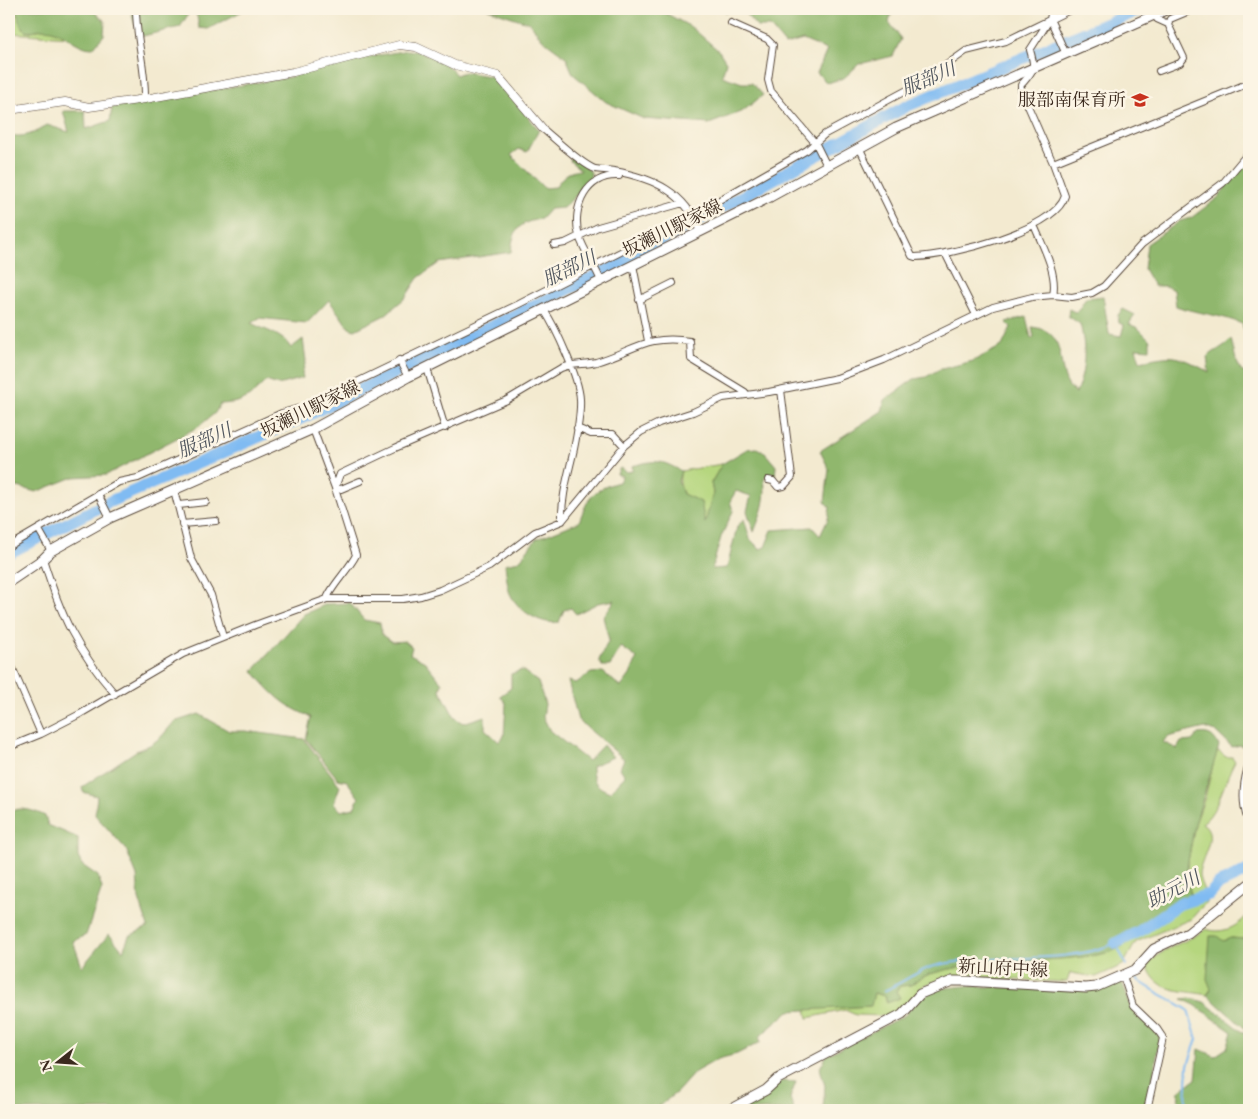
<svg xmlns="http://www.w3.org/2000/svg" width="1258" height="1119" font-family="'EB Garamond','Noto Serif JP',serif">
	<rect width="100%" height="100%" fill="#fcf5e5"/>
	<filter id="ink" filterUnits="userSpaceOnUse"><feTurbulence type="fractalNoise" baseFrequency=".02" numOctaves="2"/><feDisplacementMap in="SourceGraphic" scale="10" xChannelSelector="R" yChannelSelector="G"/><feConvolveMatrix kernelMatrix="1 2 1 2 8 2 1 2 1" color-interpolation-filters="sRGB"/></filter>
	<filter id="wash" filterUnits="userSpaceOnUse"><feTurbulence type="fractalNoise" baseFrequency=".0096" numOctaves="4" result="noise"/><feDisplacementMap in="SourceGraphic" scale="20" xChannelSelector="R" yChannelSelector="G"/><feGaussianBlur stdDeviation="1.12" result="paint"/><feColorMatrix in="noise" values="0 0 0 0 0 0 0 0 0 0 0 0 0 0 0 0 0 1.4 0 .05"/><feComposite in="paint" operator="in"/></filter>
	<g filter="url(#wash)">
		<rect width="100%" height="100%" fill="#f3ead0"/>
		<path fill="#b5d67e" stroke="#78804e" d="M9 9H17L19 21 26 32 47 28 69 37 9 33Z
			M722 464 711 483 713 493 705 525C693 508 675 491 681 471Z
			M1217 750 1226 757H1232L1235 761C1225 778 1218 813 1202 823 1220 834 1200 858 1199 874 1199 882 1206 893 1208 900L1191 919 1136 942 1123 965 1096 977 1070 973 1067 982 948 977 924 985 902 1009 887 1018 884 1016 856 1015 845 1010 808 1018 806 1009 870 1006 874 993 885 996 887 1003 900 986 911 985C939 956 1065 965 1109 952 1116 950 1123 944 1129 940 1151 927 1172 913 1191 896L1186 872 1195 824 1205 797Z
			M1249 913V931L1244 939 1231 938 1223 942 1211 989 1207 995C1180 989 1157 994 1147 965 1166 945 1185 944 1206 929 1223 935 1239 926 1249 913Z"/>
		<path fill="#90b76d" stroke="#667046" d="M17 9H98L94 12 105 21 104 35 93 48C77 49 62 29 45 29 39 29 32 31 26 32L19 21Z
			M133 9H246L208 29 199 28 197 16 191 10 180 27 139 37 132 16Z
			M488 9H658L691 27 719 51 726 62 722 76 742 83H752L763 95 743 111 709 124 644 119 606 102 573 74 566 57 542 39 530 23Z
			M722 9H893L889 22 901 39 893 56 859 64 844 78 827 83 817 73 827 50 803 40 785 45 770 27H757L742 10 725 12Z
			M408 50C427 53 444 59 456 75L464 72 495 77 539 130 527 152 519 149 511 155 544 188 556 187C562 176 568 171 581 170L570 161 572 155 591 172 590 182 563 208 550 209 541 219C519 222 513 230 511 252L439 263 418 278 405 298 385 315 355 330 349 328 329 300 307 323 259 318 251 323C264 330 283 334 291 348L303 339 306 361 302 373 303 378 278 385 266 381C249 398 244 403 220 404L215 413 198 427 106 475 74 477 36 492 18 487 9 488V135C24 138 34 134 47 125L69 132 63 111H85L86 129 110 121 112 107 290 77 330 64Z
			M1247 164 1249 165V332L1244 330 1242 324C1220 314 1198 314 1176 306L1174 290 1165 286H1154L1144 269 1147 244 1180 221 1191 218 1220 196 1228 183Z
			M1103 296 1109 334 1121 336 1124 325 1119 323 1118 315 1123 309 1135 315 1129 324 1138 328 1150 340V349L1136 348 1140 361C1176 354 1175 354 1209 372L1207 357C1215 350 1225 347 1231 339L1236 360 1241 371 1249 375V750L1240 745 1232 747 1216 732 1205 728 1167 737 1163 742 1177 749 1181 742 1192 741 1198 734C1209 732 1214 736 1219 746L1195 824 1186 872 1191 896C1175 910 1129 946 1110 952 1065 965 939 956 911 985L900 986 896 991 900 998 887 1003 885 996 874 993 871 1006 789 1011 759 1037 761 1042 737 1054 718 1059 695 1072 677 1092 654 1110H9V813C19 805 35 811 45 816L48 825 78 838V857L82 865 98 876 102 888 86 935 73 941 82 967 109 934 123 951 129 936 148 927 139 899 137 876 126 849 95 815 97 796 83 792 82 787 136 751 152 744 162 736 174 722 199 714 229 731H245L304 739 340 786 334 803 341 811 354 808 359 798 347 781 338 779 306 739 311 717C284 706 272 694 253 671L304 614 327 604 350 603 364 620 380 623 382 635 392 642 405 641 412 647 410 654 425 662 442 683 440 690 455 718 463 723 485 716V729L499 742 504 736 506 703 500 696 511 688V674L522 670 538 682 545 704 543 717 550 731 588 761 603 745 613 757 592 766C592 781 596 787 610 792L625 776 620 768 624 759 578 720 568 681 576 683 591 673 603 672 621 687 630 675 637 658 621 647 610 666H602L599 660 609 640 603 617 615 600 598 603 576 614 571 608 564 610 559 622C541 626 515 609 509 591 507 583 506 573 505 564L519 561 536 539 579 522C588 497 593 489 619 482L622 476 617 474 620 468 627 472 633 470 632 466C655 460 660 459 681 471L678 481 683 494 701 502 705 523 713 493 711 483 722 464 747 449 757 448 765 453 776 466 775 476 768 474 764 478C767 498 762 512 754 532L747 511 751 496 736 491 730 501 733 511 721 537 712 569 727 568 737 527 744 519 750 539 760 549 765 547 772 530 812 527 820 536 828 519 830 507 825 502 829 469 820 451 882 411 885 400 914 379 926 377 938 370 973 361 1002 346 1011 327 1006 322 1026 317 1031 338H1034L1032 327C1074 331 1051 378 1076 393 1086 369 1086 348 1080 324L1068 316 1069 309 1077 313 1086 298Z
			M1249 931V1032L1207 995 1211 989 1207 979 1210 936H1217L1223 941 1231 938 1244 939Z
			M1122 982C1126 992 1129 1006 1137 1015 1145 1024 1154 1027 1160 1038L1147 1110H824L823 1108 825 1086 820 1068 827 1055 905 1015 922 996 936 989 966 986 1071 990Z
			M1190 998 1204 1002 1249 1037V1110H1182L1178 1106 1179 1091 1196 1079 1199 1049 1215 1056 1227 1048 1232 1032 1195 1005 1182 999Z
			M782 1081 796 1082 790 1098 794 1110H735Z"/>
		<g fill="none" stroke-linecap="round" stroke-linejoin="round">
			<path stroke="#80bbf2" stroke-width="2" d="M1134 977C1151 991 1170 998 1188 1010L1197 1039 1188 1065 1186 1103
				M884 991C904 982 920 968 943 964 1000 953 1062 966 1116 943L1126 965"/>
			<path stroke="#80bbf2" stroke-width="12" d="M9 553 109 502 302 418 606 271 907 106 1142 9
				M1116 943 1140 931 1179 904 1210 894 1219 884 1249 870"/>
		</g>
	</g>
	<g filter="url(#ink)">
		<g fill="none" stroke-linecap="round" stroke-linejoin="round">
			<g stroke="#574739" stroke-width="8">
				<path id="minor" d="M136 9C136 40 146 69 145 99
					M1155 14 1157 19 1168 24
					M1050 19 1065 52
					M731 23 767 39 773 45 768 80 771 91 816 144 826 164
					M1159 71 1180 63 1184 58 1168 24 1170 19 1194 9
					M543 129C555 139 582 165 595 169 601 170 608 170 614 171 653 178 686 192 700 232
					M859 147 912 256 915 257C948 256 1055 231 1065 196L1053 163 1021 90V85C1034 70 1036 70 1030 50L1050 19 1052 9
					M1053 163 1249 83
					M1034 225C1042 245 1058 273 1053 295
					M554 245 565 243 598 227 683 203
					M945 253 976 315
					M633 265 648 341
					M601 281C595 266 584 251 579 236 571 207 587 174 619 176
					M639 300 673 283
					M544 310C556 328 579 378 580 399 581 414 577 434 574 449 569 472 561 497 562 521
					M399 360 408 377
					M427 368 445 428
					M577 428 591 434H613L624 446
					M313 429 335 488 356 555C350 568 329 589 327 599
					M768 480 773 481 778 487 784 486 792 477 781 390
					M335 488 340 474 395 448 507 400 561 368C573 363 584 365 596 362 634 351 646 334 690 341L691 359 745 392 746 394
					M335 488 341 489 360 481
					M174 490 191 558 211 595 223 637
					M98 494 110 518
					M179 505 206 502
					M182 524 216 521
					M39 530 51 551
					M9 546 119 482 138 478 282 413 307 406 519 304 693 215 807 150 825 134 924 81 966 51 1006 41 1072 9
					M43 559C61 616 76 649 115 694
					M9 660 41 734
					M9 747 41 734 80 714 183 654 255 625 327 599H403L421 596 440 590 489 567 535 532 562 521 624 446 641 432 659 423 693 412 723 398 769 392 837 378 884 360 993 307 1032 297 1053 295 1072 297 1092 293 1104 286 1142 244 1223 183 1249 152
					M1123 976 1133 1006 1157 1029 1163 1038 1147 1110"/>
			</g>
			<g stroke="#574739" stroke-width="9">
				<path id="tertiary" d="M9 110 65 102 89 107 145 99 293 72 399 45 416 47 455 65 498 76 543 129"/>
			</g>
			<g stroke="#574739" stroke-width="11">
				<path id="secondary" d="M9 582 43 559 51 551 110 518 313 429 408 377 770 197 896 128 1168 9
					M1249 769C1244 786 1243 802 1249 819
					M729 1110 766 1090 778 1079 902 1014 920 994 952 981H966L1086 988 1096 987 1135 970 1154 949 1188 933 1249 884"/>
			</g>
			<use href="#minor" stroke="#fff" stroke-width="6"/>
			<use href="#tertiary" stroke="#fff" stroke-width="8"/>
			<use href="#secondary" stroke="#fff" stroke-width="9"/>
		</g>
	</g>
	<defs>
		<g id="school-bare" transform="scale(1.35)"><path d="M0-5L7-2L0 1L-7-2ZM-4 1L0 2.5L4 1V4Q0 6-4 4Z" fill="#c8321e" stroke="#fcf5e5" stroke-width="2.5" paint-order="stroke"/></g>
	</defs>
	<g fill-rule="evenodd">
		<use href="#school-bare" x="1140" y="100"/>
	</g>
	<g text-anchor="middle" stroke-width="5" stroke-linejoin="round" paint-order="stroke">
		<g font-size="18" fill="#3b2a1e" stroke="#fcf5e5" text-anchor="end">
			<text x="1126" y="106">服部南保育所</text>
		</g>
		<g font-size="18" fill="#3b2a1e" stroke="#fcf5e5">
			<text transform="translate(672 228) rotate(-26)" y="6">坂瀬川駅家線</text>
			<text transform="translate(310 409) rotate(-26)" y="6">坂瀬川駅家線</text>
			<text transform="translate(1003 968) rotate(3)" y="6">新山府中線</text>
		</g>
		<g font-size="19" font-style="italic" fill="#50565e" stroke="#fcf5e5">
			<text transform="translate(928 78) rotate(-23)" y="7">服部川</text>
			<text transform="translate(569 268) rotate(-26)" y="7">服部川</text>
			<text transform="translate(204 440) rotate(-24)" y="7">服部川</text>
			<text transform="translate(1173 889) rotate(-28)" y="7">助元川</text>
		</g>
	</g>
	<rect width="1258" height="1119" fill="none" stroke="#fcf5e5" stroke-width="30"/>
	<g transform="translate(58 1062) rotate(253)" stroke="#fcf5e5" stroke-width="4" paint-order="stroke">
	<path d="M0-4L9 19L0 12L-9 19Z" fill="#3b2a1e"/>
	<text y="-8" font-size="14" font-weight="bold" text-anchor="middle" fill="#3b2a1e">N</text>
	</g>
</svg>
